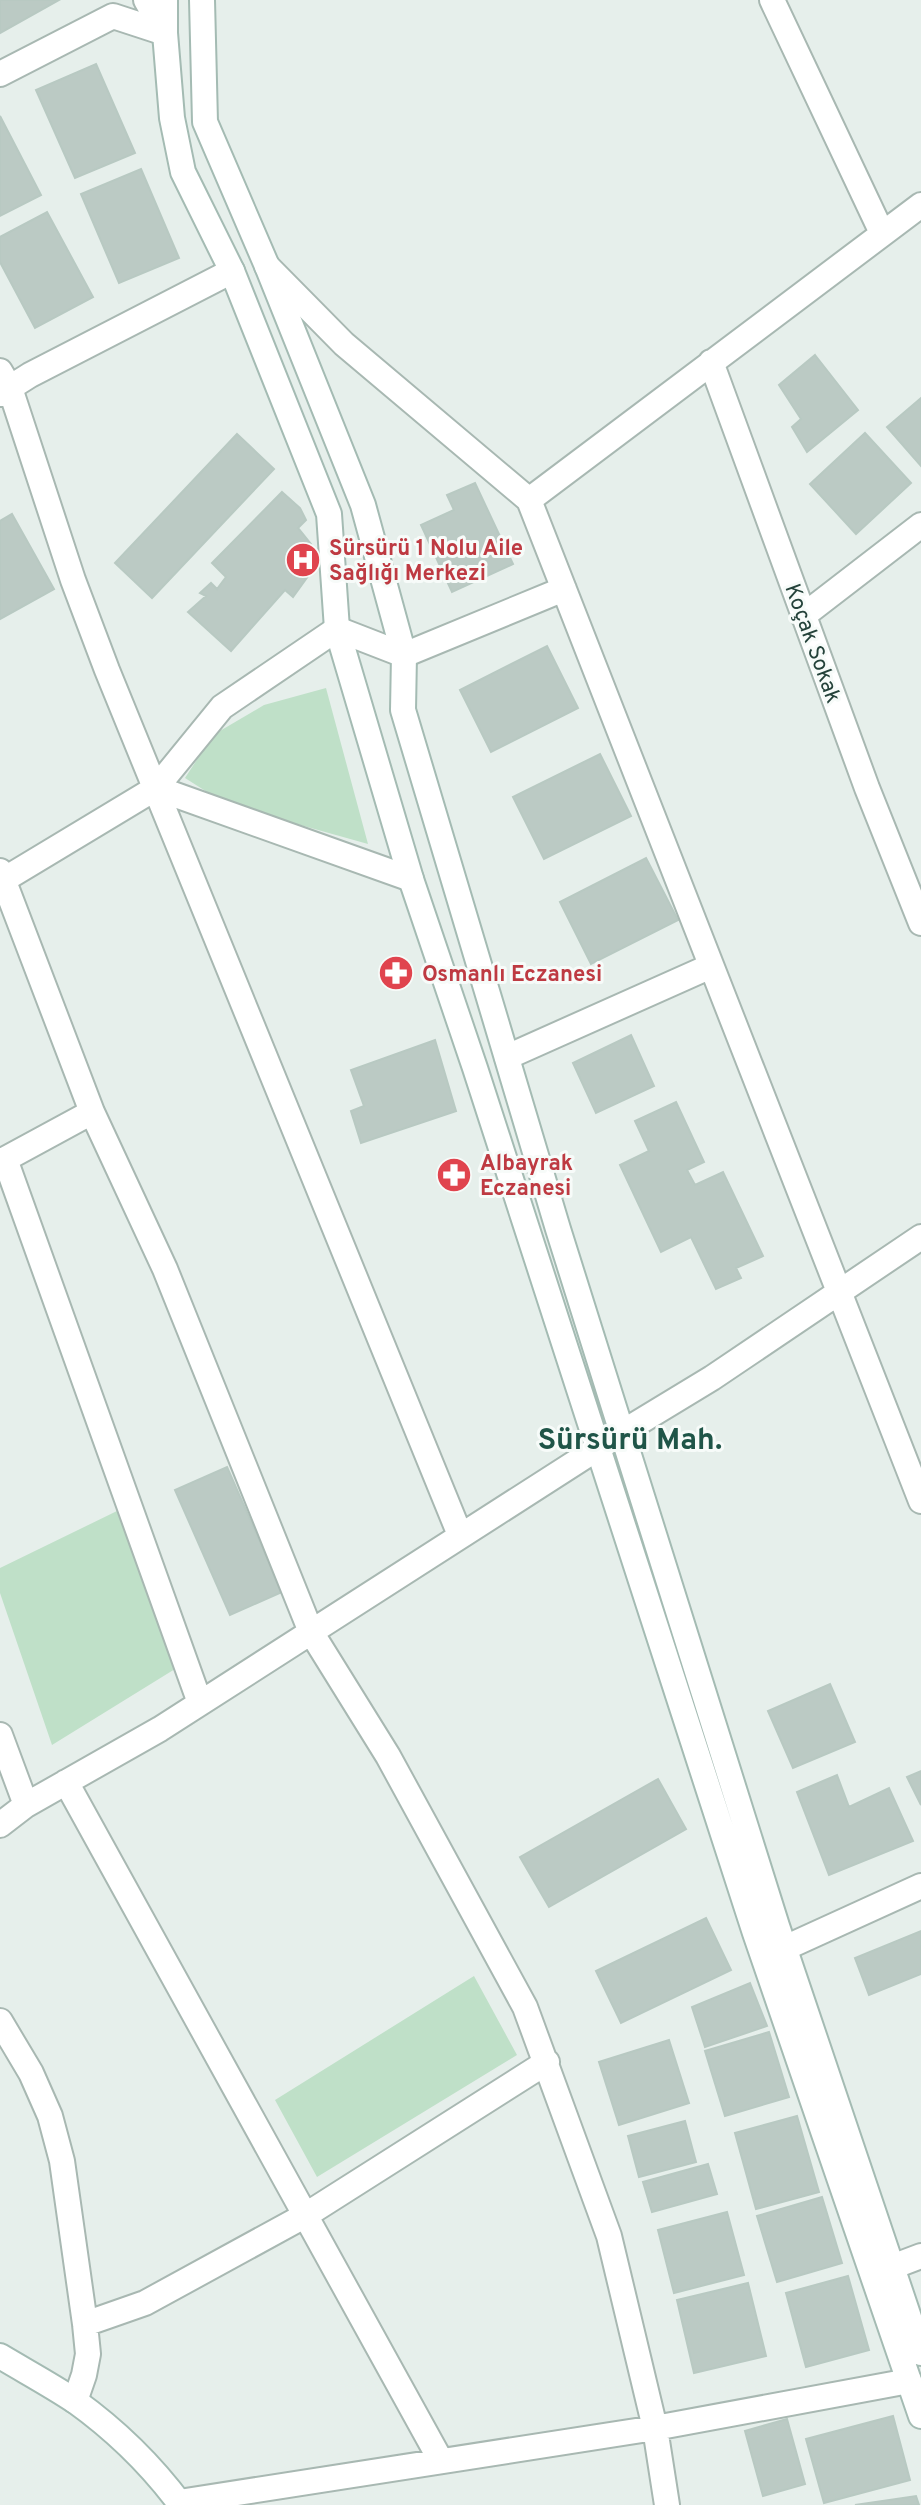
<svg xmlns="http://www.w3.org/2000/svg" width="921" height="2505" font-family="Overpass,sans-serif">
	<rect width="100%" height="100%" fill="#e6efeb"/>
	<path fill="#bfe0c8" d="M326 688 368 844 226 804 185 778 213 735 264 705Z
		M117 1511 175 1669 52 1745 0 1593V1568Z
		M474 1976 517 2055 317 2177 275 2100Z"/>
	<path fill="#bbcac4" stroke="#b8c9c2" stroke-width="2" d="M0 0H59L0 33Z
		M96 64 135 153 75 178 36 90Z
		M0 116 41 195 0 216Z
		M141 169 179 258 119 283 81 194Z
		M47 212 93 297 35 328 0 262V237Z
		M815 355 858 410 807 452 792 427 801 419 779 385Z
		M921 398V466L887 427Z
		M865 433 911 483 856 534 810 484Z
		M237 434 274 469 152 598 115 563Z
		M475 483 513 564 452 592 421 525 454 510 447 495Z
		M282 492 300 508 306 520 298 528 311 544 305 549 319 561 293 597 285 590 231 651 188 612 206 596 200 593 211 583 217 589 226 577 212 563Z
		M12 514 54 589 0 619V521Z
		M547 646 578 708 491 752 460 690Z
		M600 754 631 816 544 859 513 797Z
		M646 858 678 920 591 964 560 902Z
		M631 1035 654 1086 596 1113 573 1063Z
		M435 1040 456 1111 361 1143 351 1111 364 1106 351 1070Z
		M676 1102 704 1162 687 1170 695 1185 723 1172 763 1256 736 1268 741 1278 716 1289 691 1237 661 1252 620 1165 649 1151 635 1121Z
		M227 1467 282 1592 230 1615 175 1490Z
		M830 1684 855 1742 793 1768 768 1711Z
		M921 1771V1805L907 1777Z
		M837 1775 849 1807 889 1788 913 1841 829 1875 797 1792Z
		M658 1779 686 1829 549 1907 520 1857Z
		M706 1918 731 1970 621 2023 596 1971Z
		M921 1931V1974L869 1995 855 1958Z
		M750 1983 767 2026 705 2047 692 2007Z
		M769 2032 789 2097 725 2116 705 2051Z
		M669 2040 689 2103 619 2125 599 2062Z
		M797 2116 819 2192 756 2209 735 2133Z
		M685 2121 696 2162 639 2177 628 2136Z
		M708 2164 717 2194 652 2212 643 2182Z
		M822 2197 842 2263 777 2282 757 2216Z
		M727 2212 744 2275 674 2293 658 2230Z
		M848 2276 869 2350 806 2367 786 2293Z
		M748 2283 766 2356 694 2373 677 2300Z
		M893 2416 910 2480 824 2503 806 2439Z
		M787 2419 805 2484 763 2496 745 2431Z
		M916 2496 919 2505H855Z"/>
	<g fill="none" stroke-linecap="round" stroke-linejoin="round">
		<g stroke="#a8b8b2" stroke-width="28">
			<path id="street" d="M146 0 165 33
				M772 0 882 233
				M0 74 113 16 165 33
				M267 266 344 344 529 500 921 1501
				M711 362 867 788 921 923
				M0 371 10 388 73 580 107 670 460 1535
				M0 394 30 375 232 271
				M529 500 921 205
				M803 616 921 525
				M156 788 411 879
				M0 871 92 1112 165 1269 311 1632 388 1756 525 2007 609 2236 655 2428 667 2505
				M0 882 156 788 222 707 337 629 404 655 564 589
				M507 1057 711 966
				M5 1159 200 1703
				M0 1162 92 1112
				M0 1735 26 1805
				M66 1782 441 2461
				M0 1825 26 1805 160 1729 623 1432 712 1378 921 1237
				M785 1948 921 1886
				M0 2021 31 2073 50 2116 62 2161 85 2324 88 2354 84 2375 75 2401
				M892 2267 921 2256
				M85 2324 145 2303 306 2215 547 2062
				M179 2502 655 2428 909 2381"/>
		</g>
		<g stroke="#a4bbb3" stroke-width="28">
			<path id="secondary" d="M165 0V33L172 118 183 172 232 271 329 514 337 629 411 879 475 1068 755 1933 921 2416
				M202 0 205 122 267 266 363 505 404 655 403 710 558 1229 777 1926 921 2353
				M0 2356C25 2371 51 2385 75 2401 114 2429 152 2466 181 2505"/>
		</g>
		<use href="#street" stroke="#fff" stroke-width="24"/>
		<use href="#secondary" stroke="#fff" stroke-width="24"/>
	</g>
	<defs>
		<g id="hospital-disc" transform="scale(1.8)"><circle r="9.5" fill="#e0444e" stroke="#f7fbf9"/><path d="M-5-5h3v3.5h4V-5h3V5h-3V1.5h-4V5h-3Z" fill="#fff"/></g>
		<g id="pharmacy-disc" transform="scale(1.8)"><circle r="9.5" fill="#e0444e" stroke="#f7fbf9"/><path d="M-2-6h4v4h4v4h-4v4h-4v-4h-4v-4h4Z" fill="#fff"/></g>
	</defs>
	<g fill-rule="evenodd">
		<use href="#hospital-disc" x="303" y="560"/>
		<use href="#pharmacy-disc" x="396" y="973"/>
		<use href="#pharmacy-disc" x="454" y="1175"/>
	</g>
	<g text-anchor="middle" stroke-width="6" stroke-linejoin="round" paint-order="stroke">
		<g font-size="22" font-weight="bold" fill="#be3a42" stroke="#f7fbf9" text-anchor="start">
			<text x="329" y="555">Sürsürü 1 Nolu Aile<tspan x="329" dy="25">Sağlığı Merkezi</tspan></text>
			<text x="422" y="981">Osmanlı Eczanesi</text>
			<text x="480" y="1170">Albayrak<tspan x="480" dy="25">Eczanesi</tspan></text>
		</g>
		<g font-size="22" fill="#24423a" stroke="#f7fbf9">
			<text transform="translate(814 643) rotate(70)" y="8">Koçak Sokak</text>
		</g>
		<g font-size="30" font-weight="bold" fill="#1f5548" stroke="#f7fbf9">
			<text x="630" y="1449">Sürsürü Mah.</text>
		</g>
	</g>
</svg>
